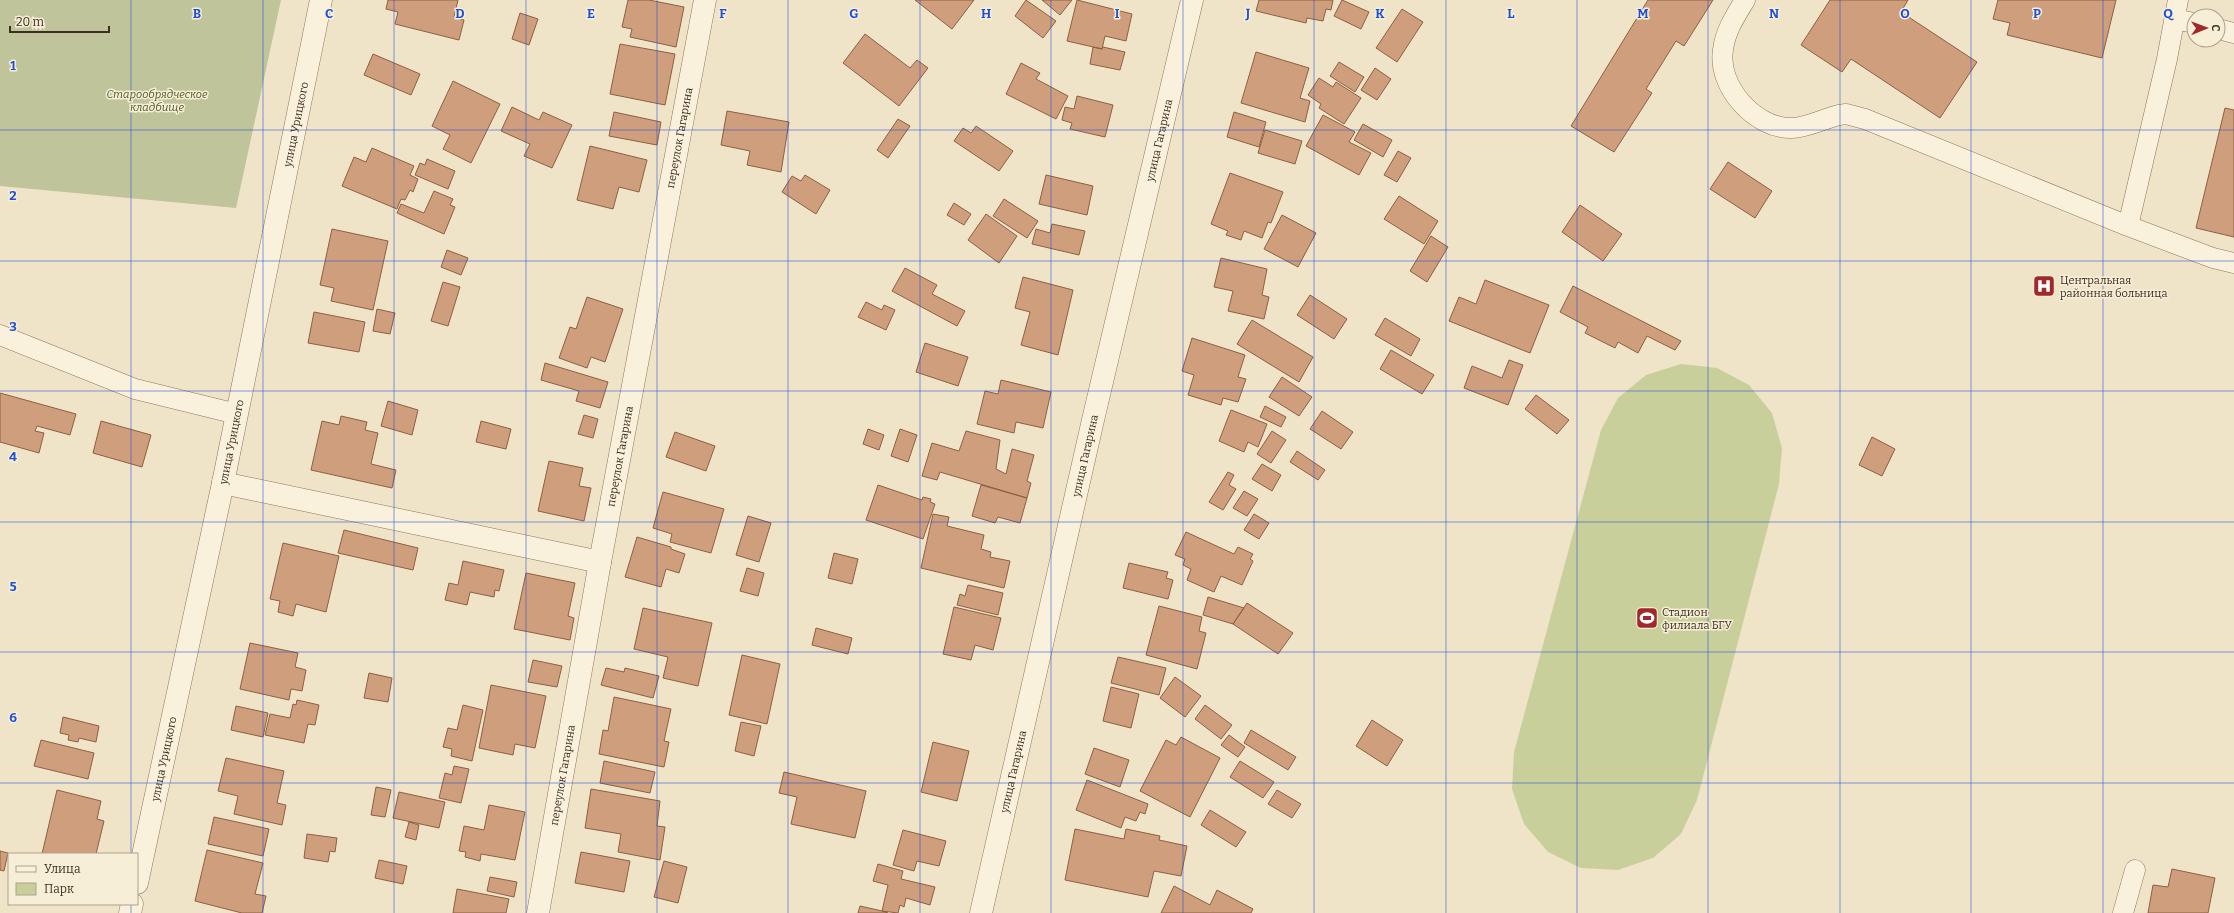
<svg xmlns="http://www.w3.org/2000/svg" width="2234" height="913" font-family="Bitter,serif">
	<rect width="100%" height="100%" fill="#f0e4c8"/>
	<path fill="#c9cf9b" d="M1681 364 1717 368 1749 385 1772 413 1782 448 1779 484 1697 800 1681 834 1653 858 1618 870 1581 868 1548 852 1524 824 1512 789 1514 752 1601 430 1618 398 1646 375Z"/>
	<path fill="#bfc49a" d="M0 0H281L236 208 0 186Z"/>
	<path fill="#cf9f7d" stroke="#8d5f41" d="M388 0H458L454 17 464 20 459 40 395 24 398 12 386 9Z
		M628 0H649L684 7 676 47 630 37 632 29 622 27Z
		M915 0H974L952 29Z
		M1026 0 1056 21 1043 38 1015 16Z
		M1042 0H1072L1060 15Z
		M1077 0 1132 14 1126 41 1105 36 1102 49 1067 41Z
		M1259 0H1333L1331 10 1326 9 1323 21 1307 18 1306 23 1256 11Z
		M1342 0 1369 12 1361 29 1334 16Z
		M1648 0H1713L1684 46 1676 41 1646 89 1652 93 1614 152 1571 126Z
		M1830 0H1908L1901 12 1977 62 1940 118 1851 59 1842 72 1801 45Z
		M1998 0H2116L2102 58 2007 35 2010 23 1993 19Z
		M1402 9 1423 22 1397 62 1376 48Z
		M520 13 538 19 529 45 512 39Z
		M865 34 910 68 917 60 928 68 899 106 843 63Z
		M620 44 675 54 665 105 610 94Z
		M1093 47 1102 49 1103 47 1125 52 1120 70 1090 64Z
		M1256 52 1309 68 1300 98 1310 101 1305 122 1241 103Z
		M373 54 420 74 411 95 364 75Z
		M1339 62 1364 77 1355 92 1330 76Z
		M1021 63 1040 73 1036 79 1068 96 1056 119 1006 94Z
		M1375 68 1391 79 1377 100 1361 90Z
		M1319 78 1333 87 1336 82 1361 98 1344 124 1319 108 1321 104 1308 95Z
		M453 81 500 104 471 163 443 149 450 135 432 126Z
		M1077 96 1113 105 1105 137 1070 129 1072 123 1062 120 1065 107 1074 109Z
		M512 107 539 120 543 112 572 125 552 168 524 156 530 144 501 131Z
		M2225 108 2234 110V237L2196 228Z
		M727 111 789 122 781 172 747 165 750 151 721 145Z
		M614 112 661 122 657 145 609 136Z
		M1234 112 1266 122 1259 147 1227 137Z
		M1323 115 1355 132 1349 142 1371 153 1359 175 1306 146Z
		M898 119 910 126 888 158 877 150Z
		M1363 124 1392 140 1383 157 1354 140Z
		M976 126 1013 151 999 171 954 141 963 128 971 133Z
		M1265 130 1302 141 1295 164 1258 153Z
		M590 146 647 160 639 192 619 187 613 209 577 200Z
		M372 148 414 166 410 175 418 179 413 192 410 190 405 200 401 199 397 209 342 186 354 157 366 162Z
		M1398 151 1411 158 1397 182 1384 175Z
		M427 159 455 171 448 189 415 175 420 163 425 165Z
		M1728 162 1772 191 1755 218 1710 189Z
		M1230 173 1283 192 1271 223 1268 222 1262 238 1244 231 1241 240 1226 235 1228 231 1211 224Z
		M805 175 830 190 816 214 782 192 792 176 801 181Z
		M1046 175 1093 186 1087 215 1039 204Z
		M434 191 453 199 450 205 455 207 444 234 397 213 401 204 424 213Z
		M1399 196 1438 221 1424 244 1384 219Z
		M1004 199 1038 221 1027 238 993 216Z
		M954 203 971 214 964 225 947 215Z
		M1580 205 1622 234 1603 261 1562 232Z
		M986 214 1017 236 999 263 968 240Z
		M1282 215 1316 233 1298 267 1264 249Z
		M1052 224 1085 231 1079 255 1032 244 1036 229 1050 233Z
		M332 229 388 241 373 310 331 301 334 288 320 285Z
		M1431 236 1448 247 1427 282 1410 271Z
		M447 250 468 258 461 275 441 267Z
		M1221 258 1267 269 1262 295 1269 297 1264 319 1228 311 1233 291 1214 287Z
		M905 268 937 285 932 294 965 311 957 326 892 291Z
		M1023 277 1073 290 1058 355 1021 345 1030 312 1015 308Z
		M1485 280 1549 305 1530 353 1449 321 1459 297 1476 304Z
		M443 282 460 287 448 326 431 321Z
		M1573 286 1681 341 1675 350 1647 336 1638 353 1618 342 1615 348 1585 333 1588 327 1560 312Z
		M1310 295 1347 319 1334 339 1297 315Z
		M587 297 623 309 605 362 591 357 587 368 559 358 570 327 576 329Z
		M866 302 882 310 884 305 895 310 886 330 858 317Z
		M377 309 395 313 390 334 373 331Z
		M314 312 365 322 359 352 308 343Z
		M1385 318 1420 339 1411 356 1375 335Z
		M1252 320 1313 357 1299 382 1237 344Z
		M1192 338 1245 355 1238 377 1246 379 1238 402 1223 398 1221 405 1188 395 1194 375 1182 371Z
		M925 343 968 357 958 386 916 372Z
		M1391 350 1434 375 1422 394 1380 369Z
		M1509 360 1523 365 1508 405 1464 388 1472 366 1502 378Z
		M545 363 608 382 600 408 576 401 579 391 541 380Z
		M1282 377 1312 397 1299 416 1269 397Z
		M1001 380 1051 392 1043 428 1016 422 1014 433 977 424 985 391 998 394Z
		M0 393 76 414 70 435 37 426 35 431 44 433 39 453 0 442Z
		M1536 395 1569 420 1557 434 1525 409Z
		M388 401 418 410 412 435 381 426Z
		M1265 406 1286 417 1281 427 1260 417Z
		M1231 410 1267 424 1258 447 1248 442 1244 452 1219 441Z
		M1322 411 1353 432 1341 449 1310 429Z
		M584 415 598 419 593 438 578 434Z
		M341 416 367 422 365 430 378 433 371 464 396 470 392 488 311 470 322 421 339 425Z
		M101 421 151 435 142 467 93 453Z
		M481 421 511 429 506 449 476 442Z
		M868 429 884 435 879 450 863 444Z
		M900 429 917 435 908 462 891 456Z
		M966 431 1000 440 996 469 1006 474 1012 449 1034 455 1027 481 1031 483 1027 498 940 472 937 480 922 476 932 443 959 451Z
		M1272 431 1286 440 1271 463 1257 454Z
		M675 432 715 446 706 471 666 457Z
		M1872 437 1895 449 1882 476 1859 465Z
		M1297 451 1325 470 1318 480 1290 462Z
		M549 461 583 468 579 486 591 488 584 521 538 511Z
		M1262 464 1281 475 1272 491 1252 479Z
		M1228 472 1234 475 1229 485 1236 489 1223 510 1209 502Z
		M878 485 922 500 923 497 931 499 930 502 935 504 923 539 866 520Z
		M981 485 1027 498 1020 523 998 517 995 523 972 516Z
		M1244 491 1258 499 1247 516 1233 508Z
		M663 492 724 509 711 553 670 542 672 534 653 528Z
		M933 514 949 517 947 526 984 535 981 549 991 552 990 557 1010 561 1004 588 921 568Z
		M1254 514 1269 523 1259 539 1244 530Z
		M748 516 771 523 759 562 736 555Z
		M344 530 418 548 413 570 338 553Z
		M1186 532 1234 554 1238 547 1253 554 1250 559 1253 561 1242 585 1221 576 1214 592 1187 580 1191 569 1183 565 1185 559 1175 555Z
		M637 537 671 547V549L685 554 679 573 666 569 661 587 625 577Z
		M283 543 339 556 326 612 296 604 293 616 278 612 280 601 270 599Z
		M834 553 858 559 852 584 828 578Z
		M463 561 504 570 499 591 495 590 494 597 470 592 467 605 445 600 449 583 458 585Z
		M1129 563 1168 572 1166 578 1173 580 1168 599 1123 588Z
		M747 568 764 573 758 596 740 591Z
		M526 573 575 583 568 616 574 618 570 640 514 629Z
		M968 585 1003 593 998 615 957 605 960 594 965 596Z
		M1208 597 1244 608 1233 624 1203 615Z
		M1247 603 1293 633 1278 654 1233 624Z
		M1159 606 1202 617 1199 631 1206 633 1197 669 1146 655Z
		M954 607 1001 618 993 650 975 645 971 660 943 654Z
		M643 608 712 623 698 686 663 678 668 657 634 649Z
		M816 628 852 638 848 654 812 645Z
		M250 643 298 653 295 667 306 670 302 691 291 689 289 700 240 689Z
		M742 655 780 664 767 724 729 715Z
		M1118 657 1166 668 1159 695 1111 683Z
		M533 660 562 666 557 687 528 682Z
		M606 668 624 672 625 668 659 676 653 698 601 685Z
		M369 673 392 678 388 702 364 698Z
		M1175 677 1201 696 1185 717 1160 698Z
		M491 685 546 696 535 748 515 744 513 755 479 748Z
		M1111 687 1139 694 1131 728 1103 721Z
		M614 697 671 709 664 741 669 742 664 767 599 754 603 730 608 731Z
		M297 700 319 705 315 725 308 724 304 743 265 735 270 714 290 718 293 704 296 705Z
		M463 705 483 710 472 761 451 756 452 749 443 747 448 728 457 730Z
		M1205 705 1232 725 1221 739 1195 719Z
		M236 706 268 713 263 737 231 730Z
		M63 717 99 726 96 742 79 738 78 742 68 740 69 735 60 733Z
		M1372 720 1403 740 1387 766 1356 746Z
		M741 722 761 726 754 756 735 751Z
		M1251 730 1296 757 1288 770 1244 743Z
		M1229 735 1245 747 1238 757 1221 745Z
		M1181 737 1220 758 1190 817 1140 791 1166 740 1176 745Z
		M41 740 94 753 88 779 34 766Z
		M933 742 969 751 957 801 921 792Z
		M1094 748 1129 760 1120 787 1085 774Z
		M226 758 284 771 277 803 286 805 282 825 234 814 238 796 218 791Z
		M604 761 655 772 650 793 600 783Z
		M1240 761 1274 782 1263 798 1230 777Z
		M454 766 469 769 461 803 439 798 445 773 452 775Z
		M784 772 866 791 855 838 791 824 797 797 779 793Z
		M1087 780 1148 804 1145 814 1140 812 1136 821 1125 817 1121 828 1076 810Z
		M376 787 391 790 385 817 371 815Z
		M591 789 660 801 657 826 665 827 660 860 618 852 621 834 585 828Z
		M57 790 101 801 97 819 104 821 96 854H42Z
		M1277 790 1301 804 1292 818 1268 804Z
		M399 792 445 802 439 828 393 818Z
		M489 805 525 812 515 860 481 854 480 861 465 857 466 852 459 851 464 826 484 830Z
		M1210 810 1246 832 1236 847 1201 825Z
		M214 817 269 829 263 856 208 844Z
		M409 822 419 825 416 840 405 837Z
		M1075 829 1124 839 1126 829 1160 836 1159 840 1187 846 1181 876 1154 871 1148 897 1065 880Z
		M903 830 946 841 939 866 917 861 914 871 893 865Z
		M307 834 337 838 335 852 330 851 328 862 304 858Z
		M207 850 263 863 255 894 266 896 262 913H242L195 901Z
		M0 851 8 853 4 871 0 870Z
		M581 852 630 861 624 892 575 883Z
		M379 860 407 866 403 884 375 878Z
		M664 861 687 867 678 903 654 897Z
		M878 864 903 871 901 879 935 887 930 905 906 898 904 907 900 905 898 913 882 911 888 885 873 881Z
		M2172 869 2215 878 2208 913H2148L2153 885 2168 887Z
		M490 877 517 882 514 897 487 891Z
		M1174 886 1210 905 1217 890 1253 909 1251 913H1161Z
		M457 889 509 899 506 913H453Z
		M860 906 882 911 888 913H858Z"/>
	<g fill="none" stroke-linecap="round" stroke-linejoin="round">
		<g stroke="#8d765c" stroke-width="21">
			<path id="service" d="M1745 0C1736 15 1725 31 1723 50 1717 86 1755 129 1792 128 1807 128 1823 119 1839 115L1846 114 1865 119 2128 226 2213 258 2234 263
				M2175 19 2194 23
				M2218 29 2234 33
				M2128 226 2167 59 2178 0
				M0 335 135 389 237 414
				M2123 913 2135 870"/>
		</g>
		<g stroke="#8d765c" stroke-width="23">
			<g id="minor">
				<path d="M223 483 600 562"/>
				<path id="s1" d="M137 883 223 483 321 0"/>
				<path d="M130 913 132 904"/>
				<path id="s2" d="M538 913 600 562 705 0"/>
				<path id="s3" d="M981 913 1093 420 1192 0"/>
			</g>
		</g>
		<use href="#service" stroke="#faf1dc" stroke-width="20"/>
		<use href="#minor" stroke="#faf1dc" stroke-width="22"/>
	</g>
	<path fill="none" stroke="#1d4ed8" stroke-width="1" stroke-opacity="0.55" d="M131 0V854M263 0V913M394 0V913M526 0V913M657 0V913M788 0V913M920 0V913M1051 0V913M1183 0V913M1314 0V913M1446 0V913M1577 0V913M1708 0V913M1840 0V913M1971 0V913M2103 0V913M0 130H2234M0 261H2234M0 391H2234M0 522H2234M0 652H2234M0 783H2234M131 904V913"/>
	<defs>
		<g id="hospital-square" transform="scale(1.15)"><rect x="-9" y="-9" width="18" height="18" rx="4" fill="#9e2a2b" stroke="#f7eed8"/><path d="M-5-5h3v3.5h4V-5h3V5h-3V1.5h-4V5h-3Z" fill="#fff"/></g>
		<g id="stadium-square" transform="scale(1.15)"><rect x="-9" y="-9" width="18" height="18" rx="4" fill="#9e2a2b" stroke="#f7eed8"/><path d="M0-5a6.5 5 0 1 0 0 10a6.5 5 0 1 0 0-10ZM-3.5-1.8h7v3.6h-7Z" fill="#fff"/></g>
	</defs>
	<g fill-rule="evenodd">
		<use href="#hospital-square" x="2044" y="286"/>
		<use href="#stadium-square" x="1647" y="618"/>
	</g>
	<g text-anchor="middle" stroke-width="3" stroke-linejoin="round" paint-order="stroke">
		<g font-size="11" font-style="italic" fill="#4d5a26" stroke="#f7eed8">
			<text x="157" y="98">Старообрядческое<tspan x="157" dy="13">кладбище</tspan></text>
		</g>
		<g font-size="11" fill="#3d2e20" stroke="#f7eed8">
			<text dy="4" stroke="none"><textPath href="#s1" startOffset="775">улица Урицкого</textPath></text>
			<text dy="4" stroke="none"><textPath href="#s2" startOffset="788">переулок Гагарина</textPath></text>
			<text dy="4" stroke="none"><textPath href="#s3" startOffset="793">улица Гагарина</textPath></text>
			<text dy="4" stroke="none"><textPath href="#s1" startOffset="451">улица Урицкого</textPath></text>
			<text dy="4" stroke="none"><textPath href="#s2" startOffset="464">переулок Гагарина</textPath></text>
			<text dy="4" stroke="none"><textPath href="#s3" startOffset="469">улица Гагарина</textPath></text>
			<text dy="4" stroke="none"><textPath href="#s1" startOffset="127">улица Урицкого</textPath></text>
			<text dy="4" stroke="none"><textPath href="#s3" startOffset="145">улица Гагарина</textPath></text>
			<text dy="4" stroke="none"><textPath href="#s2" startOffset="140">переулок Гагарина</textPath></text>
		</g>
		<g font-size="11" fill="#3d2e20" stroke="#f7eed8" text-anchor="start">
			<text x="2060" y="284">Центральная<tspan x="2060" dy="13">районная больница</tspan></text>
			<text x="1662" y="616">Стадион<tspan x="1662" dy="13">филиала БГУ</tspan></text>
		</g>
	</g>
	<g font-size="13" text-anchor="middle" font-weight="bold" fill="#1d4ed8" stroke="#f7eed8" stroke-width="3" stroke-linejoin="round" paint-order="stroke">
		<text x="197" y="18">B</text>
		<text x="329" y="18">C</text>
		<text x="460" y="18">D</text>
		<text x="591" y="18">E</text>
		<text x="723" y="18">F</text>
		<text x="854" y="18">G</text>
		<text x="986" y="18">H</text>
		<text x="1117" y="18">I</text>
		<text x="1248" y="18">J</text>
		<text x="1380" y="18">K</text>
		<text x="1511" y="18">L</text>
		<text x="1643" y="18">M</text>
		<text x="1774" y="18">N</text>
		<text x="1905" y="18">O</text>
		<text x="2037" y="18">P</text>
		<text x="2168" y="18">Q</text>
		<text x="13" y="70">1</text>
		<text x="13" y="200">2</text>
		<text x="13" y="331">3</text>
		<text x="13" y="461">4</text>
		<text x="13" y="591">5</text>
		<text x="13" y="722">6</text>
	</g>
	<rect x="8" y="853" width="130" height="52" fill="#f7eed8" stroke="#ada18e"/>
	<rect x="16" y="866" width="20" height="6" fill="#faf1dc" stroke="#ada18e"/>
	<text x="44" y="873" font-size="12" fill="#3d2e20">Улица</text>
	<rect x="16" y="883" width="20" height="12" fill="#c9cf9b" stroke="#ada18e"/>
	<text x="44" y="893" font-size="12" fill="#3d2e20">Парк</text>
	<g transform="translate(2206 28) rotate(89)"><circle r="19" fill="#f7eed8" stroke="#ada18e"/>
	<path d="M0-3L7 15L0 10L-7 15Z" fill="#9e2a2b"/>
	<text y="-6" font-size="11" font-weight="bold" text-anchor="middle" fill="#3d2e20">С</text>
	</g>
	<path d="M10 26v6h99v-6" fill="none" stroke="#3d2e20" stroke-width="2"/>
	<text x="16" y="26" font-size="12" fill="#3d2e20" stroke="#f7eed8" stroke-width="3" paint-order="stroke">20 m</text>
</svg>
